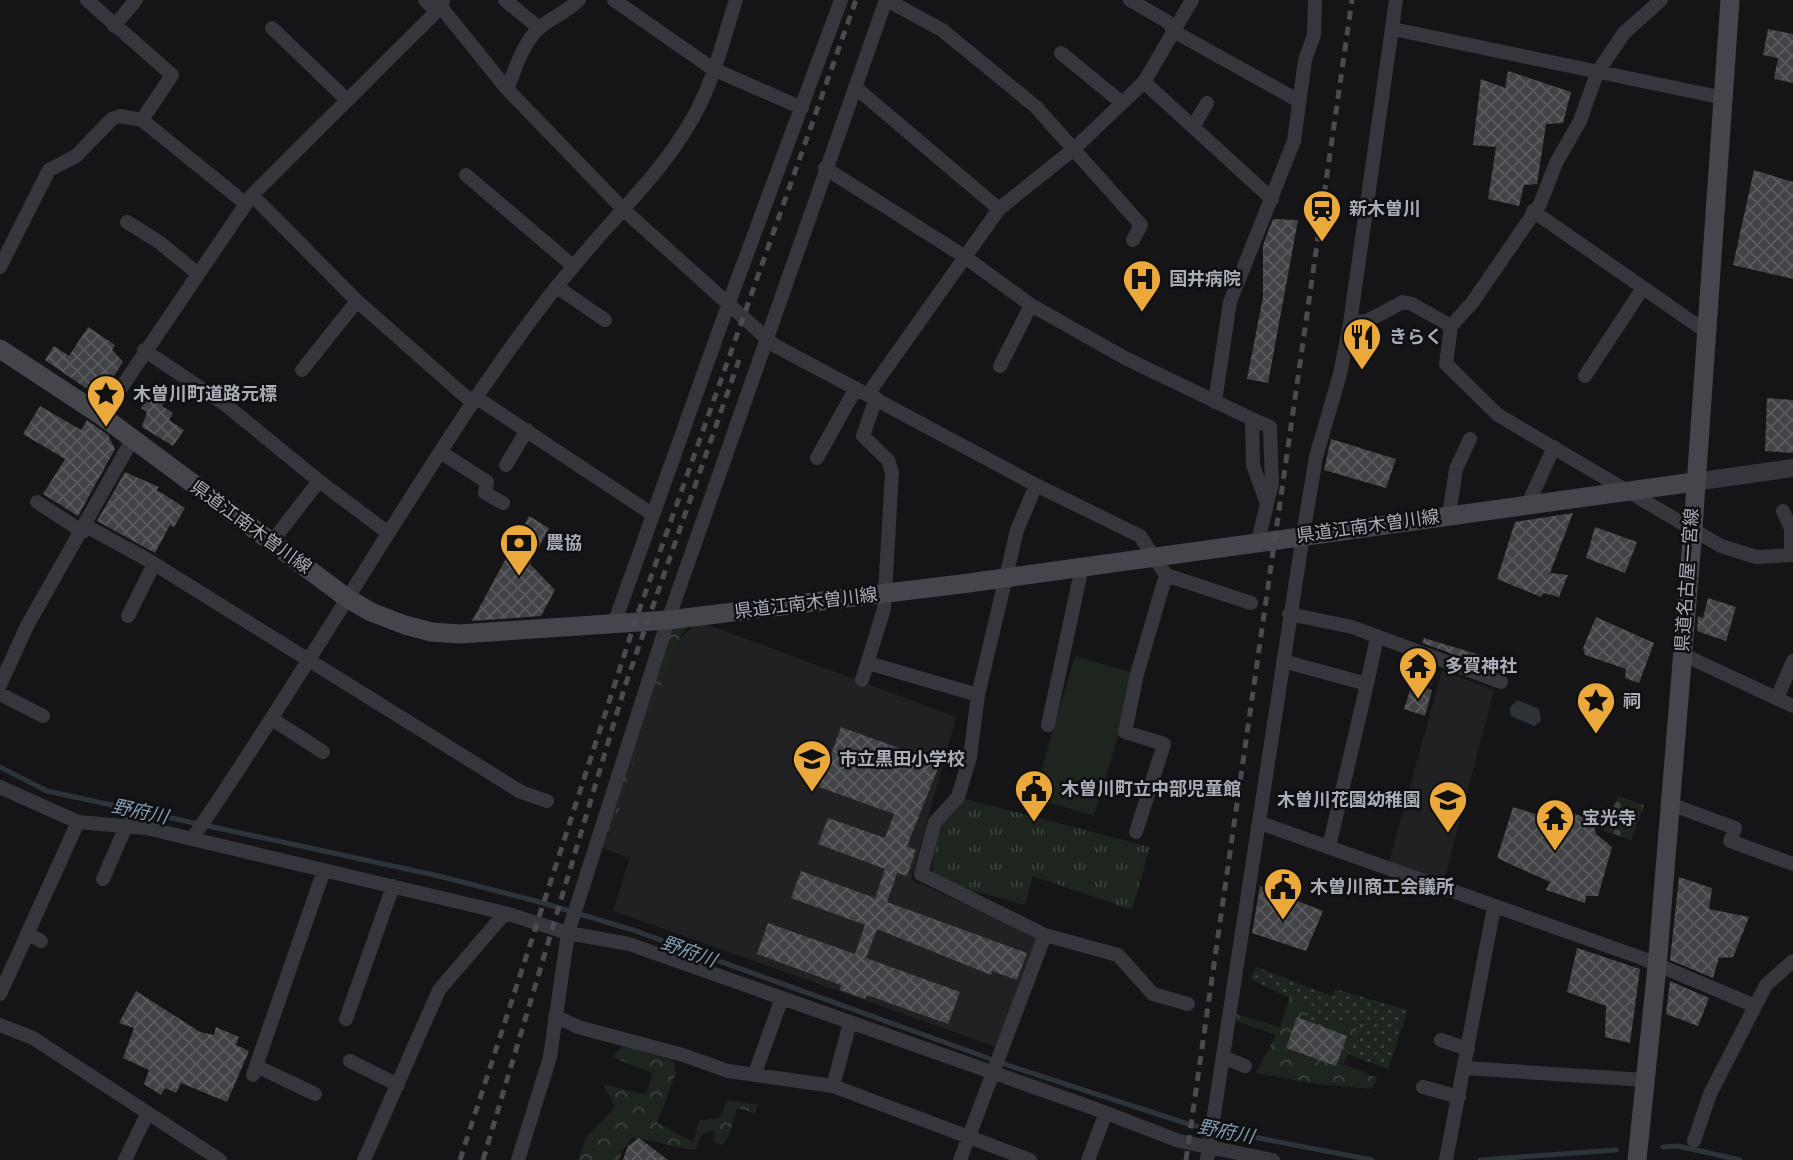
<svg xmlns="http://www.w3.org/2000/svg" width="1793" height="1160" font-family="'PT Sans Narrow','Noto Sans JP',sans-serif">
	<defs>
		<pattern id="grass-dots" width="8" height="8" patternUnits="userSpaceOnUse" patternTransform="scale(1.75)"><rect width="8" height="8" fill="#1e251e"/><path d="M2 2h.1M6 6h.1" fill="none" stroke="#3c423c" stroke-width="1.8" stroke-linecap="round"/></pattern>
		<pattern id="forest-crowns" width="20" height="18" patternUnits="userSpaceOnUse" patternTransform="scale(1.75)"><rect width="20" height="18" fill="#1e251e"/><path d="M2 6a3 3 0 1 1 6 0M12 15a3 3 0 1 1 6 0" fill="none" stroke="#3c423c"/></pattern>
		<pattern id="cemetery-stones" width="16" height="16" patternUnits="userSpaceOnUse" patternTransform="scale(1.75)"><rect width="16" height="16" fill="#1e251e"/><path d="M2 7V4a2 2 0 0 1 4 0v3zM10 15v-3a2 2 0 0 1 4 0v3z" fill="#3c423c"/></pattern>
		<pattern id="park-tufts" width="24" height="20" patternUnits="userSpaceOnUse" patternTransform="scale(1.75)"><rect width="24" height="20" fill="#1e251e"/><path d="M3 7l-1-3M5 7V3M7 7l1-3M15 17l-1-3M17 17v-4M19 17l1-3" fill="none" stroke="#3c423c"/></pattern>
		<pattern id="building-cross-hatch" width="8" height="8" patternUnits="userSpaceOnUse" patternTransform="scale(1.75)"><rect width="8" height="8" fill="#424347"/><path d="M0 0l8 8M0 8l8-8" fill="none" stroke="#5a5b5f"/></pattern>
	</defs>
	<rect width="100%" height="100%" fill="#151517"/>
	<path fill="#212124" d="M698 621 956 717 911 880 1043 938 999 1048 613 911 630 858 596 846 612 832 639 749 628 746 635 723 644 728 677 642Z
		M1442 671 1494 690 1445 877 1434 885 1387 869Z"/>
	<path fill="url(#grass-dots)" d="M1256 967 1332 996 1335 989 1408 1010 1388 1069 1347 1054 1357 1027 1329 1018 1325 1028 1306 1020 1309 1007 1250 979Z"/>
	<path fill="url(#forest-crowns)" d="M695 617 677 642 645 728 635 723 668 620Z
		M1412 662 1436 670 1432 685 1410 679Z
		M628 746 639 748 612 832 599 837Z
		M1290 996 1310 1007 1306 1020 1297 1018 1286 1048 1336 1066 1347 1036 1325 1028 1329 1018 1357 1027 1344 1064 1377 1078 1372 1089 1317 1084 1256 1073 1276 1035 1237 1021 1232 1013 1280 1027Z
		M622 1046 674 1061 676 1073 657 1123 693 1142 700 1120 720 1118 727 1100 758 1105 755 1113 737 1108 729 1135 723 1145 714 1142V1130L701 1135 696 1150C674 1149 655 1139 632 1138L622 1151 620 1160H578L586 1138 615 1107 603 1084 646 1095 652 1073 612 1057Z"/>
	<path fill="url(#cemetery-stones)" d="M1618 796 1644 805 1631 840 1594 827 1597 813 1609 819Z"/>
	<path fill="url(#park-tufts)" d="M958 797 1150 847 1132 910 1033 876 1025 905 932 880 935 822Z"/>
	<path fill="#1e251e" d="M1075 656 1137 674 1094 816 1033 798Z"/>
	<path fill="#2c343a" d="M1517 700 1539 709 1541 721 1534 726 1511 716 1510 708Z"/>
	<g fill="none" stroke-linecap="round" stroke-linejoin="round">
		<path stroke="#2c343a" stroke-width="5" d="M0 767 47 791 439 876 536 901 633 930 1013 1067 1191 1125 1372 1160
			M1663 1147 1678 1146 1740 1160
			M1480 1160 1616 1150"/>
	</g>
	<path fill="url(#building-cross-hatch)" d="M1768 29 1793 34V83L1774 79 1778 58 1763 55Z
		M1508 71 1571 92 1563 123 1546 124 1537 184 1524 185 1519 206 1488 199 1496 147 1473 145 1481 79 1505 88Z
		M1754 170 1793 182V279L1733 265Z
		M1273 219 1298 220 1268 383 1247 379 1263 297V245Z
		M88 327 115 345 112 350 123 362 105 389 90 391 45 360 54 346 69 356Z
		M152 393 165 402 162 406 173 413 169 420 184 430 173 446 142 427 147 412 141 408Z
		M1767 398 1793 400V453L1765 451Z
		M40 406 81 430 87 420 108 435 115 449 78 516 43 494 65 459 23 434Z
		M1331 439 1396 459 1386 488 1324 470Z
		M125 472 159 487 157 490 185 508 174 527 170 525 155 553 97 521Z
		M1573 513 1550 573 1568 575 1559 597 1544 593 1541 597 1497 579 1515 522Z
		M529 516 549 528 530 564 555 590 541 616 472 621Z
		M1595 527 1637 542 1625 573 1586 558Z
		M1708 598 1736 607 1726 641 1697 631 1698 616 1703 618Z
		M1596 617 1654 643 1639 683 1625 678 1626 669 1585 655 1583 648Z
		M1424 638 1500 661 1497 670 1422 643Z
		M1412 684 1432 690 1425 716 1404 709Z
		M841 727 940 763 907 846 916 850 907 876 897 873 887 902 1027 953 1017 980 992 971 991 975 877 929 866 958 960 992 948 1024 867 995 865 999 840 990 841 985 757 954 768 923 855 954 865 925 791 898 801 871 875 898 885 869 818 844 828 818 885 838 894 814 819 787Z
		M1556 806 1593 821 1596 834 1612 847 1598 896H1586L1585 903 1546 890 1550 882 1497 858 1513 807 1551 819Z
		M1679 877 1712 888 1709 909 1749 917 1733 957 1719 958 1713 978 1670 960Z
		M1260 886 1323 911 1306 951 1252 933Z
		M1577 948 1640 969 1630 1043 1605 1037 1606 1006 1567 992Z
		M1670 981 1709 998 1698 1026 1666 1014Z
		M136 991 200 1032 214 1035 216 1027 239 1037 236 1045 249 1051 227 1102 181 1083 176 1093 165 1088 161 1095 144 1084 149 1070 123 1058 134 1028 119 1023Z
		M1297 1017 1347 1036 1336 1066 1286 1048Z
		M639 1138 668 1160H623L628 1146Z"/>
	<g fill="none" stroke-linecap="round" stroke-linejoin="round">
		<path stroke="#36373c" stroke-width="14" d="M87 0 172 75 142 120
			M425 0 436 11
			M505 0 539 28
			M614 0 713 69 802 108
			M887 0 942 30 1036 107 1141 225 1133 240
			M1130 0 1168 22 1175 32 1299 101
			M1661 0 1624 33 1597 73 1580 121 1556 163 1540 204 1472 303 1451 326 1446 364 1498 415 1721 546 1756 557 1793 555
			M441 7 507 89 625 211 774 345 1036 485 1140 536 1166 575 1251 603
			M114 26 136 0
			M272 28 346 99
			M1393 29 1724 98
			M1061 53 1122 103
			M1144 82 1272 199
			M855 87 999 209
			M507 89C516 68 522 45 538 29 550 18 567 12 579 0
			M1193 127 1207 103
			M825 168 965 257 1031 305 1125 358 1252 419 1253 465 1267 504 1258 541
			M466 175 573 266
			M252 195 357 301 466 397 483 402 652 514
			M1533 211 1708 333
			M127 222 159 242 197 273
			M0 267 49 170 76 156 112 119 120 116 142 120 246 204
			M557 287 605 320
			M1350 323 1367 321 1403 302 1412 304 1451 326
			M144 350 226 405 319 481 387 532
			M1000 366 1031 305
			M302 370 357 301
			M1585 376 1643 288
			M868 394 999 209 1075 148 1144 82 1192 0
			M1215 402 1230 302 1294 141 1305 60 1314 35 1315 0
			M102 416 252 195 441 7 443 0
			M1252 419 1270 427 1272 484 1267 503
			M442 453 487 482 485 493 503 503
			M817 458 856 388
			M506 465 527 430
			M1036 485 1017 530 978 695 970 757 958 797 935 822 921 874 1045 935 1118 955 1153 994 1188 1004
			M37 502 83 532
			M1527 506 1554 447
			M1783 511 1791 528V555
			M1449 515 1456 469 1470 439
			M86 526 148 560 521 792 547 801
			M271 543 319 481
			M1289 614 1352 627 1501 682
			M128 616 154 564
			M614 624 728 305 841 0
			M1682 654 1793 706
			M1283 661 1367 684 1329 847
			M868 663 978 695
			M862 680 884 609 892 473 888 460 863 436 876 398
			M1367 684 1377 637
			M0 685 27 626 132 440
			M0 694 43 716
			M1777 698 1793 661
			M272 719 323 752
			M1048 725 1082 567
			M0 787 78 822 146 828 505 913 568 933 629 944 1096 1109 1179 1141 1273 1160
			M1670 804 1735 828 1730 841 1793 864
			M1260 823 1639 957 1755 1006
			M1136 832 1164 744 1125 732 1137 674 1166 575
			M192 839C291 695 378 544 475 399 506 354 538 308 573 267 617 212 672 165 702 100 717 69 725 33 736 0
			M103 879 127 824
			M27 933 41 941
			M0 994 78 822
			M555 1016 578 1027 683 1055 728 1071 833 1086 1030 1160
			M346 1019 393 886
			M0 1025 33 1038 220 1160
			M1441 1040 1468 1049
			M1223 1057 1245 1066
			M350 1061 398 1085
			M256 1066 315 1094
			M1465 1068 1645 1080
			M755 1073 782 998
			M253 1075 324 870
			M833 1086 850 1023
			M1423 1087 1459 1097
			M1694 1141 1710 1094 1766 985 1793 961
			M125 1160 147 1114
			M364 1160 439 990 505 913
			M518 1160 550 1057 568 933 668 620 886 0
			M960 1160 1045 935
			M1088 1160 1105 1115
			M1207 1160 1303 535 1316 457 1340 374 1350 323 1396 0
			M1446 1160 1494 907"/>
		<path stroke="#36373c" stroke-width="18" d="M1694 482 1793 468"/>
		<path stroke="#44464c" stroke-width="19" d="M0 349 102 416 347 598 371 612 405 625 431 632 460 634 668 620 969 583 1694 482
			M1637 1160 1657 967 1693 528 1730 0"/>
		<path stroke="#494b51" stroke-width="5" stroke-dasharray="9 7" stroke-linecap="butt" d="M460 1160 636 619 856 0
			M483 1160 625 686 739 360
			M1186 1160 1352 0"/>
	</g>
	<defs>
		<g id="station-pin" transform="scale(2.0125)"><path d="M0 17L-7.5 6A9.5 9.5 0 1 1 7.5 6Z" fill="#eaa93a" stroke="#101012"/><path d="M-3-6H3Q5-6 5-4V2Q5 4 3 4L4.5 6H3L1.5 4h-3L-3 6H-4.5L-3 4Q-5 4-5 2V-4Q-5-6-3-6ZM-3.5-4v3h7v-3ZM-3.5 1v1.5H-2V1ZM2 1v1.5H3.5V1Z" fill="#111"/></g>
		<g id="hospital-pin" transform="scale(2.0125)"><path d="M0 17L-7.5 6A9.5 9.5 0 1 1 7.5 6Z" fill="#eaa93a" stroke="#101012"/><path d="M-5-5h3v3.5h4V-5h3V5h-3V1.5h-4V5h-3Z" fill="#111"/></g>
		<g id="restaurant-pin" transform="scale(2.0125)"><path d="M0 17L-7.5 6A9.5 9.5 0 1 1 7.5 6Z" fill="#eaa93a" stroke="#101012"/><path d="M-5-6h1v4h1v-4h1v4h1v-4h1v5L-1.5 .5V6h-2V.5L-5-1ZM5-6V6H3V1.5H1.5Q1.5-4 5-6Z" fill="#111"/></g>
		<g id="sight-pin" transform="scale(2.0125)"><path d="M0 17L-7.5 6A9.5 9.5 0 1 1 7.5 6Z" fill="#eaa93a" stroke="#101012"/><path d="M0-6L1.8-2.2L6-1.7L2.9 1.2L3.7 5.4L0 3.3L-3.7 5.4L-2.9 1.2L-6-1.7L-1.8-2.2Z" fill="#111"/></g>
		<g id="bank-pin" transform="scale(2.0125)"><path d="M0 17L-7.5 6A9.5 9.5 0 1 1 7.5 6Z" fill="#eaa93a" stroke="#101012"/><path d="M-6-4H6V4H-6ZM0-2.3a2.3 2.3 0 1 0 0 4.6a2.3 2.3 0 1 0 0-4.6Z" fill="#111"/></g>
		<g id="temple-pin" transform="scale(2.0125)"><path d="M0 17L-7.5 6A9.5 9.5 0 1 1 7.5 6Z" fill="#eaa93a" stroke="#101012"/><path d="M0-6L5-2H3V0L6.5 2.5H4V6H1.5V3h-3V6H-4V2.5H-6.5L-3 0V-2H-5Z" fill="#111"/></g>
		<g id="school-pin" transform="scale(2.0125)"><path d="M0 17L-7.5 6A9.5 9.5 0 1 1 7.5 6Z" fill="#eaa93a" stroke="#101012"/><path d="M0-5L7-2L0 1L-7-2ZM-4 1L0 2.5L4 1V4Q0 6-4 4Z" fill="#111"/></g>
		<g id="civic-pin" transform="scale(2.0125)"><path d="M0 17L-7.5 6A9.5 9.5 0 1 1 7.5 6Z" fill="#eaa93a" stroke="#101012"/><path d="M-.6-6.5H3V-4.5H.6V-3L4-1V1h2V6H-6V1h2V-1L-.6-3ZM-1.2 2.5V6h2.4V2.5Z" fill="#111"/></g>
	</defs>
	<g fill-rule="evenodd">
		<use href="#station-pin" x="1322" y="209"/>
		<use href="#hospital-pin" x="1142" y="279"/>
		<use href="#restaurant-pin" x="1362" y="337"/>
		<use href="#sight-pin" x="106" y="394"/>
		<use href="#bank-pin" x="519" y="543"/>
		<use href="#temple-pin" x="1418" y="666"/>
		<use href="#sight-pin" x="1596" y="701"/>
		<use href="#school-pin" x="812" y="759"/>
		<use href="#civic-pin" x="1034" y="789"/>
		<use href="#school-pin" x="1448" y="800"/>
		<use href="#temple-pin" x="1555" y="818"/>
		<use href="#civic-pin" x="1283" y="887"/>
	</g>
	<g text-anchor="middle" stroke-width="5" stroke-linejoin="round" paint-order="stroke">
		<g font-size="18" font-weight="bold" fill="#a8adb7" stroke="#101012" text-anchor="start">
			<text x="1349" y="215">新木曽川</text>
			<text x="1169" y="285">国井病院</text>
			<text x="1389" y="343">きらく</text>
			<text x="133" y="400">木曽川町道路元標</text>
			<text x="546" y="549">農協</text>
			<text x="1445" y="672">多賀神社</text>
			<text x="1623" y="707">祠</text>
			<text x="839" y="765">市立黒田小学校</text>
			<text x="1061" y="795">木曽川町立中部児童館</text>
			<text x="1421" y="806" text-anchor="end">木曽川花園幼稚園</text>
			<text x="1582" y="824">宝光寺</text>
			<text x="1310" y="893">木曽川商工会議所</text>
		</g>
		<g font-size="18" fill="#a8adb7" stroke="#101012">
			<text transform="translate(1368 526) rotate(-8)" y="6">県道江南木曽川線</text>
			<text transform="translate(251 527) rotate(36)" y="6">県道江南木曽川線</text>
			<text transform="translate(1687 580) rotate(-86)" y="6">県道名古屋一宮線</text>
			<text transform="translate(806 603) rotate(-7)" y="6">県道江南木曽川線</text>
		</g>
		<g font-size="19" font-style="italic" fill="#809bb0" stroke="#101012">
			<text transform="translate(140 811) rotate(12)" y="7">野府川</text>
			<text transform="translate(689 951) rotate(20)" y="7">野府川</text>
			<text transform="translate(1226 1131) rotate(11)" y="7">野府川</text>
		</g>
	</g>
</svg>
